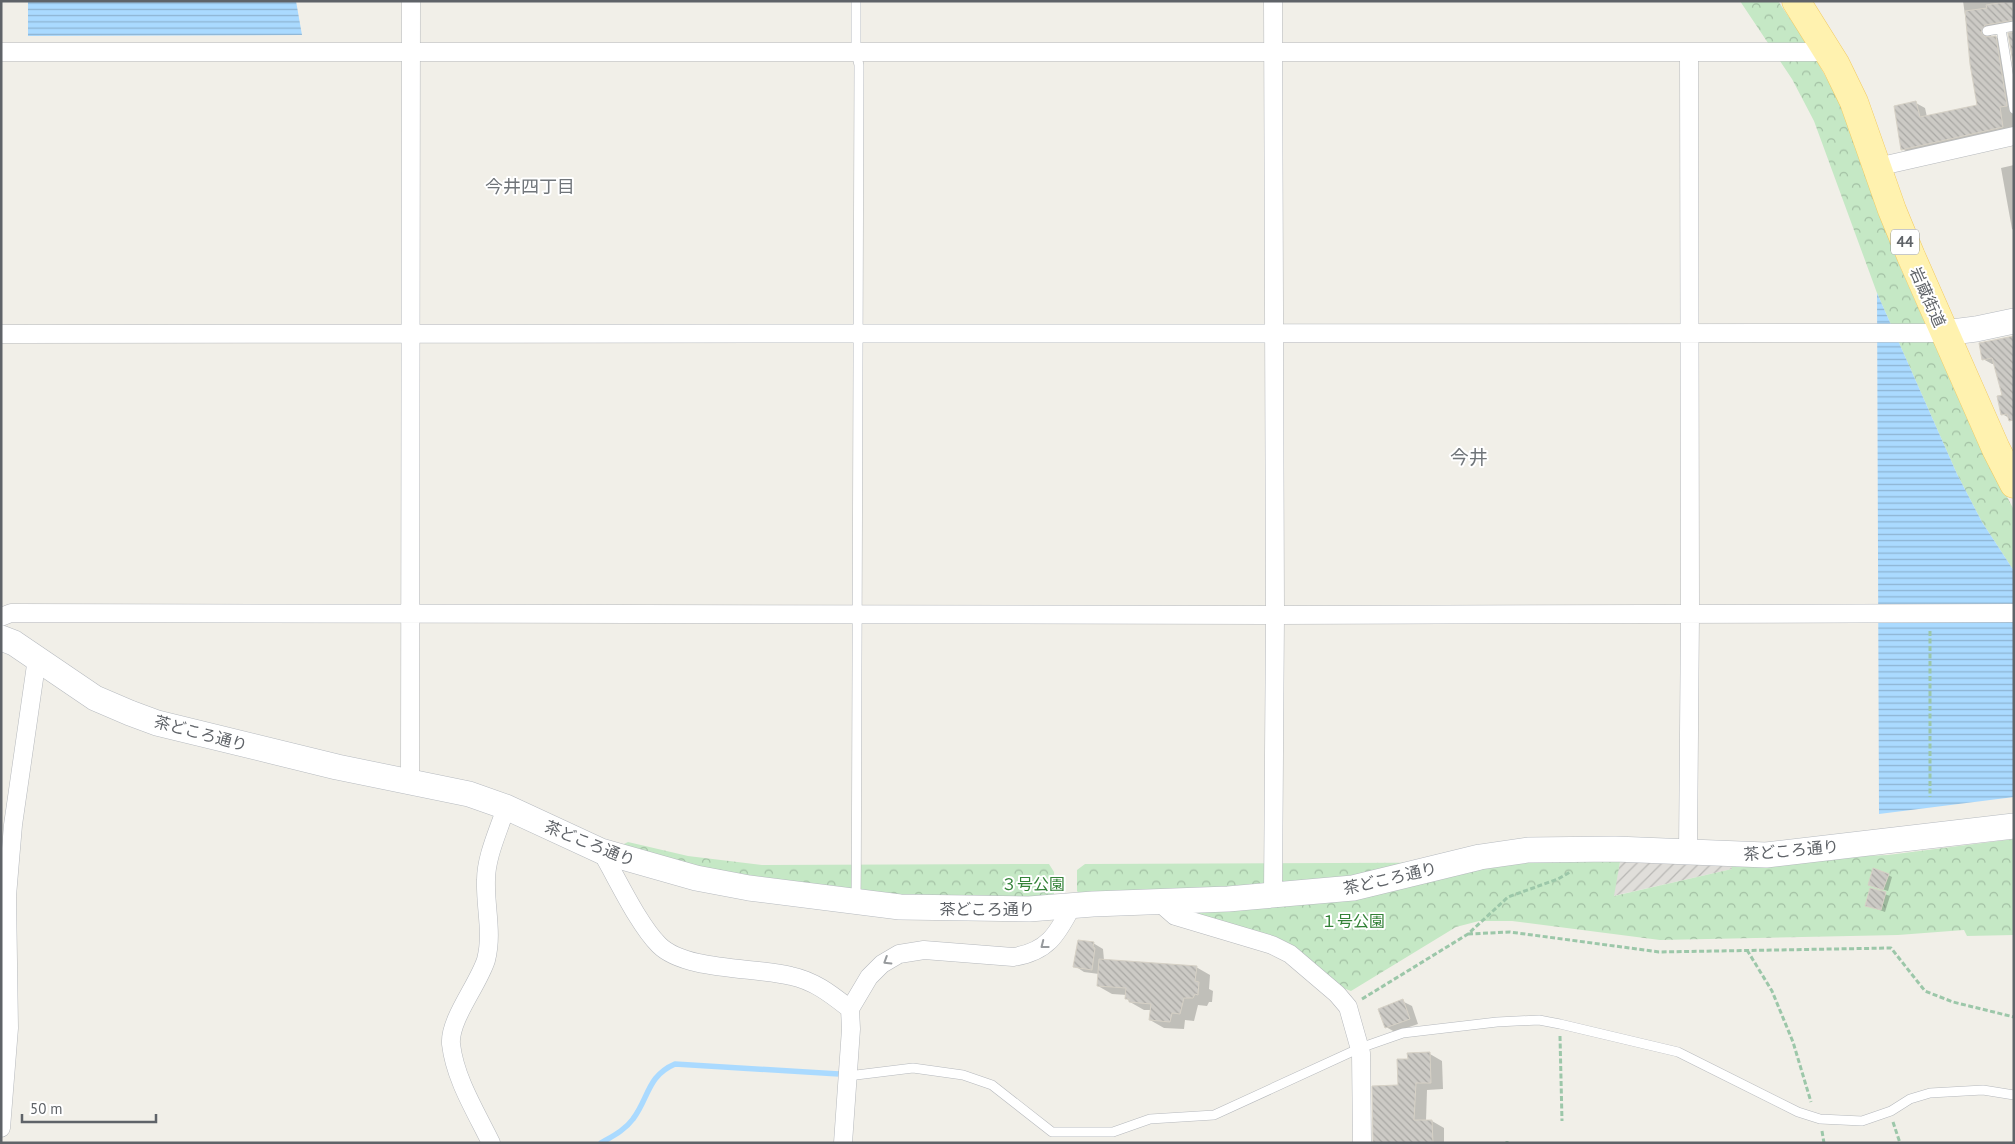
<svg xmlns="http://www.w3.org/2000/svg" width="2015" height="1144" font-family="'PT Sans','Noto Sans JP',sans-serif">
	<defs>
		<pattern id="industrial-furrows" width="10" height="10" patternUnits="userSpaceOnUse" patternTransform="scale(1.25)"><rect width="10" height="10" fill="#e0deda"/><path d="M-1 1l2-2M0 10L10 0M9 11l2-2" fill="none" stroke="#b9b8b5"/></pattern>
		<pattern id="park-crowns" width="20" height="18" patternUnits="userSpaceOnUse" patternTransform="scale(1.25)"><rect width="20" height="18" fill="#c5e8c5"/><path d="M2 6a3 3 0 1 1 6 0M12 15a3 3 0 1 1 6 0" fill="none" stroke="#a3c0a4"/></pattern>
		<pattern id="water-rules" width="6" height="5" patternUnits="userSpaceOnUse" patternTransform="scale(1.25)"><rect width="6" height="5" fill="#aadaff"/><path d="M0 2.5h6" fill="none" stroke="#8eb4d2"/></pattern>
		<pattern id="building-back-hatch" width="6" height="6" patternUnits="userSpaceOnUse" patternTransform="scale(1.25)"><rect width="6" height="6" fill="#cccac5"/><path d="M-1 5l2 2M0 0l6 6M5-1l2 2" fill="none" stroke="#a9a8a4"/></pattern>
	</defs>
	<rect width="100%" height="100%" fill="#f1efe8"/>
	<path fill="url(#industrial-furrows)" d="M1620 862H1729L1732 869 1613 896Z"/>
	<path fill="url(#park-crowns)" d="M1740 1H1778L1808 45 1837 97 1898 262 1976 438 2014 510V571L1982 522 1957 474 1877 293 1814 121 1792 79Z
		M2014 839V935L1967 936 1964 930 1898 935 1660 940 1512 921H1479L1456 927 1351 991C1322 982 1302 948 1270 935L1142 898 1084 900 1077 891V870L1085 864 1620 862 1614 896 1732 869 1729 862 1888 855Z
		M628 842 688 856 762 865 1049 864 1054 872V895L985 904 736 882 620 846Z"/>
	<path fill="url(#water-rules)" d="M28 1H296L302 35 28 36Z
		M1877 293 1957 474 1982 522 2014 571V797L1879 814Z"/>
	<path fill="#0003" d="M1963 1H2014V26L1995 30 1989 38 1996 37 2005 42 2014 98V130L1911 154 1902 149 1916 103 1925 108 1927 117 1978 106Z
		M2014 165V230L2012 229 2001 168Z
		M2014 337 2011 419 2002 414 2004 396 1995 364H1992L1983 359Z
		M1888 875 1892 877 1888 891 1873 886Z
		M1871 889 1890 896 1885 912 1866 905Z
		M1093 943 1103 949 1104 960 1196 967 1210 975 1209 989 1213 991 1212 1002H1209L1207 1006 1198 1005 1194 1021 1185 1020 1184 1029 1164 1028 1150 1020 1151 1010H1144L1130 1002 1126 998 1127 995 1112 994 1098 986 1099 974 1084 972 1075 966Z
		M1402 1001 1412 1006 1418 1024 1395 1032 1386 1027Z
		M1430 1054 1442 1061 1443 1089 1427 1090 1426 1121H1432L1444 1128V1143H1373L1399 1087 1409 1060Z"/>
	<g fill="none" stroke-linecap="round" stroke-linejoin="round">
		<path stroke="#aadaff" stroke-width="5.5" d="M601 1143C613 1136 625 1130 633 1119 649 1098 647 1076 675 1064L839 1074"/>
	</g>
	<path fill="url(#building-back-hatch)" stroke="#d6d1c6" d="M2012 1 2014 20 1985 25 1981 32 1985 37 1996 36 2007 106 2000 107 2003 127 1901 150 1894 106 1916 101 1920 117 1977 105 1970 64 1965 11 1987 8 1986 5Z
		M2014 32V68L2008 33Z
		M2014 336V420L2009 421 2007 414 2001 415 1997 396 2002 395 1992 358 1982 360 1979 343Z
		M1873 868 1889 874 1883 890 1868 885Z
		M1870 888 1886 892 1881 910 1865 906Z
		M1078 940 1094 942 1093 947 1095 948 1092 970 1073 967Z
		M1099 959 1197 966 1195 981 1199 982 1198 995 1195 994 1193 998H1184L1180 1014 1172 1013 1170 1022 1149 1020 1151 1004 1129 1002V999H1125L1126 988 1097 986Z
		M1403 999 1410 1019 1385 1028 1378 1009Z
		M1430 1052 1431 1083H1416L1414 1120H1432L1433 1143H1373L1372 1086 1398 1085 1397 1059H1408L1407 1053Z"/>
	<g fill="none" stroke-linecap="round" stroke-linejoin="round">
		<g stroke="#b5b8bc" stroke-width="10">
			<path id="lane" d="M856 1V53L859 65C858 344 859 622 856 900
				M2001 29 2014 109
				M1987 31 2014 26
				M848 1076 913 1068 963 1075 992 1085 1052 1132H1113L1150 1119 1214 1115 1360 1048 1403 1033 1497 1022 1539 1020 1560 1024 1678 1052 1798 1112 1820 1119 1862 1121 1891 1111 1910 1099 1930 1093 1983 1090 2014 1095"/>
		</g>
		<g stroke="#b5b8bc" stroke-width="19">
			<path id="street" d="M1273 1 1275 615 1273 895
				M1 52H1828
				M1877 167 2014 136
				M1 334 1944 333
				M1 617 11 613 1275 615 2014 613
				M410 782 411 1
				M601 851C617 878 638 924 659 945 685 971 755 967 791 976 815 981 832 995 850 1009
				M1688 852 1690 613 1689 52
				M1159 902 1175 916 1272 945 1290 954 1337 994 1348 1007 1361 1053 1362 1143
				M1 1128 9 1028 7 896 13 825 37 658
				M491 1143C476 1112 455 1079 451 1044 449 1020 478 985 486 960 493 933 485 907 486 880 486 856 499 830 506 807
				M843 1143 851 1029 850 1009 869 977 882 964 899 954 924 950 1013 957C1047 952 1057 935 1072 906"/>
		</g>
		<g stroke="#b6babf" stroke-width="26">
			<path id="secondary" d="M1944 333 1976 329 2014 321
				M1 638 14 643 95 698 130 713 157 723 337 767 469 794 506 807 601 851 696 878 749 888 900 907 1029 909 1093 904 1228 899 1353 888 1480 857 1528 850 1615 849 1766 855 2014 826"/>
		</g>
		<g stroke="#f2c960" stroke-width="29">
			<path id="primary" d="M1796 1 1836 65 1854 102 1892 210 1911 256 1996 449 2014 484"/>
		</g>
		<path stroke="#9cc7a9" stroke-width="3" stroke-dasharray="5 2.5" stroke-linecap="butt" d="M1930 631V797
			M1468 934 1510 932 1659 952 1891 948 1925 991 1953 1002 2014 1017
			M1747 950 1772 991 1793 1042 1811 1102
			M1362 999 1468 934 1508 897 1558 879 1570 872
			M1560 1036 1562 1121
			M1893 1122 1900 1143
			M1822 1131 1824 1143
			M1507 1143V1141"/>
		<use href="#lane" stroke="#fff" stroke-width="9"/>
		<use href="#street" stroke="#fff" stroke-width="18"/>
		<use href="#secondary" stroke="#fff" stroke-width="25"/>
		<use href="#primary" stroke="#fff2af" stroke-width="28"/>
	</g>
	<defs><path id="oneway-chevron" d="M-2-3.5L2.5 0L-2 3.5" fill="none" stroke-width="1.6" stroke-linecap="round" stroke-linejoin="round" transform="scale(1.25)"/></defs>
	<g stroke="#979a9d">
		<use href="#oneway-chevron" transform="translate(1044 945) rotate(142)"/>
		<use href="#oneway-chevron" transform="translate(887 961) rotate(148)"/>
	</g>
	<g text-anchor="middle" stroke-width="4" stroke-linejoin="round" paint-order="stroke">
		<rect fill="#fff" stroke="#8f9295" stroke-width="1" x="1891" y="229.5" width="28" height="25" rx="4"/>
		<g font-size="15" font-weight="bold" fill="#5f6368">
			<text x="1905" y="247">44</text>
		</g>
		<g font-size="16" fill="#5f6368" stroke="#fff">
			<text transform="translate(1928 297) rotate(66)" y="6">岩蔵街道</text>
			<text transform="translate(201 733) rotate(15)" y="6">茶どころ通り</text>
			<text transform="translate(590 843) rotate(22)" y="6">茶どころ通り</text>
			<text transform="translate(1791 850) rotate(-5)" y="6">茶どころ通り</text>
			<text transform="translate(1390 878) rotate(-13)" y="6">茶どころ通り</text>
			<text x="987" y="915">茶どころ通り</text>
		</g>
		<g font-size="16" fill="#348238" stroke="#fff">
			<text x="1033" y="890">３号公園</text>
			<text x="1353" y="927">１号公園</text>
		</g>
		<g font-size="18" fill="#70757a" stroke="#fff">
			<text x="530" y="193">今井四丁目</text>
		</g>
		<g font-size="19" fill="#70757a" stroke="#fff">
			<text x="1469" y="464">今井</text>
		</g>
	</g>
	<rect width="2015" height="1144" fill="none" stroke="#5f6368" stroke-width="5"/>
	<path d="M22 1114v8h134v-8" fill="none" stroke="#5f6368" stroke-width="2.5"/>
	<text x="30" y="1114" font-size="15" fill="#5f6368" stroke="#ffffff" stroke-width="4" paint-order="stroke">50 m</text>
</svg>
